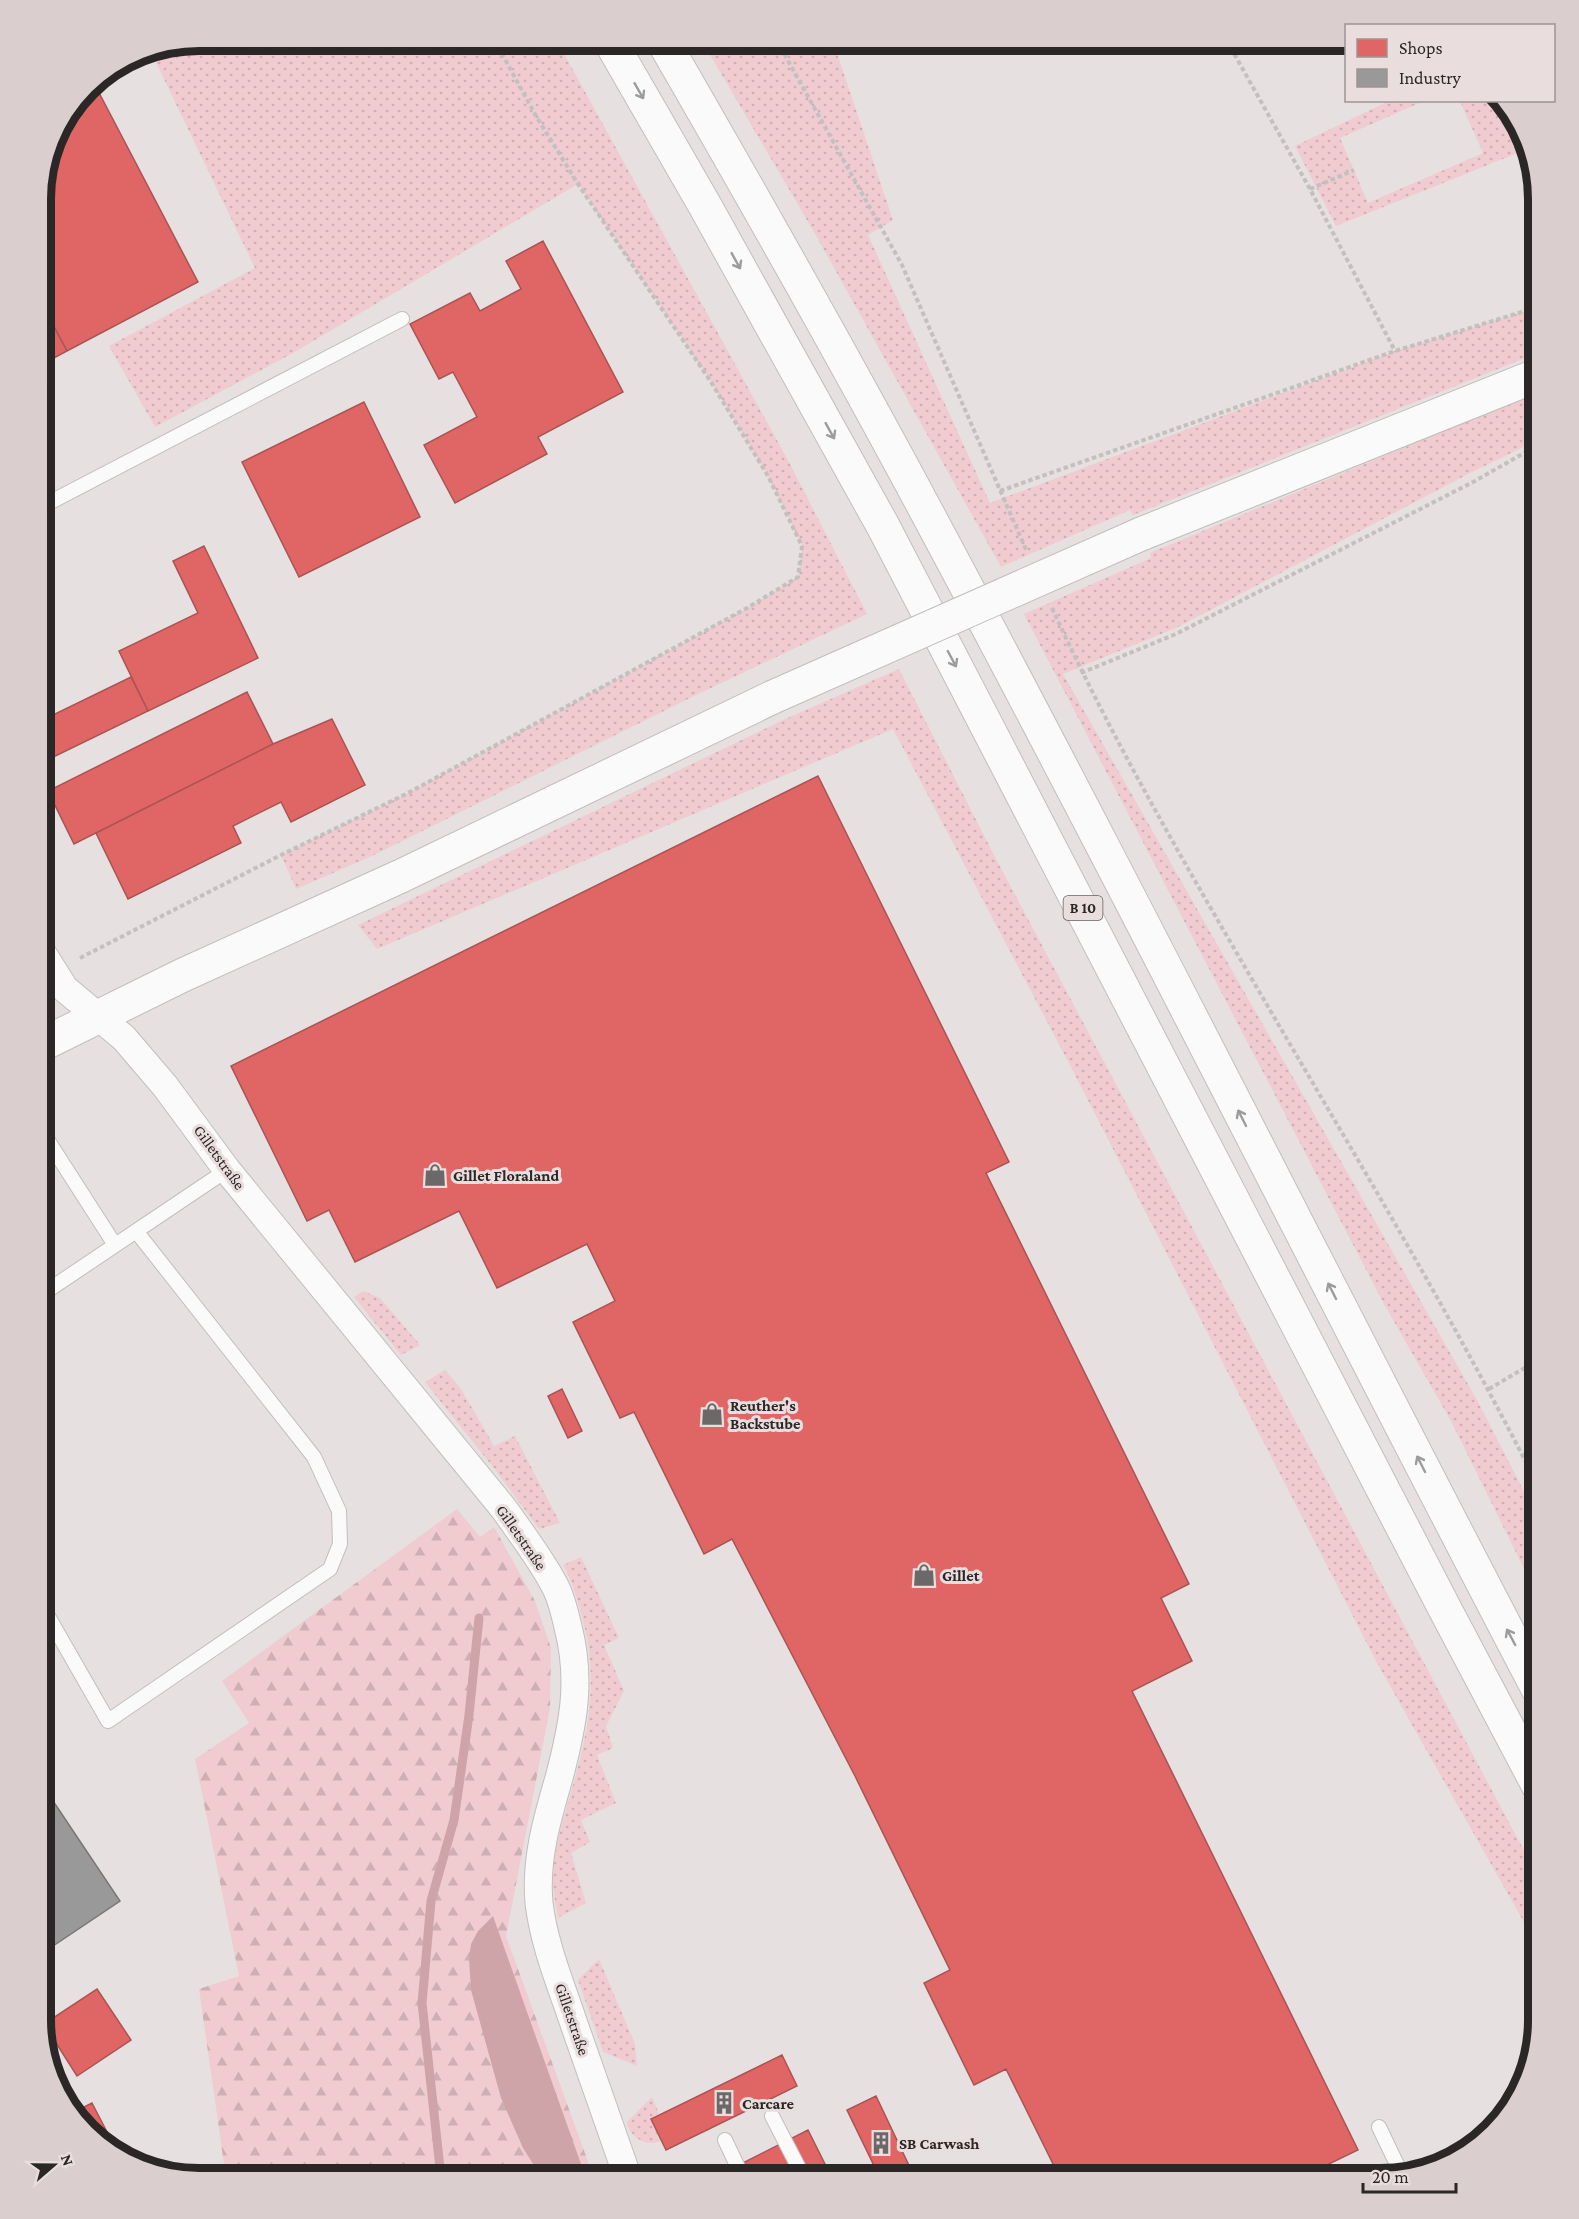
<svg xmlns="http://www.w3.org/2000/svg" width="1579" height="2219" font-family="'Crimson Pro',serif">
	<defs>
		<pattern id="grass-dots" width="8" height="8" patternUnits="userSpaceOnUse" patternTransform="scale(1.5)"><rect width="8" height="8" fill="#f0ccd0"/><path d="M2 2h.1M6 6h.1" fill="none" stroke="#ceafb3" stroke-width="1.8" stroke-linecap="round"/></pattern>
		<pattern id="forest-firs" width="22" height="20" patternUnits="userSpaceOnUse" patternTransform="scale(1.5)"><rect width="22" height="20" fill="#f0ccd0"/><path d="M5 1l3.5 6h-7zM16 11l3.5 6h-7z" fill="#ceafb3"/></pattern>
	</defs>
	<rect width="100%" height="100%" fill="#e6e0e0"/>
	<path fill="url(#grass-dots)" d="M199 41H557L789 462 867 614 694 696 372 856 296 889 281 855 408 793 747 608 798 577 802 546 768 476 711 382 578 184 293 353 155 427 109 346 255 268 150 50Z
		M702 41H833L893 220 868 235 990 503 1395 351 1538 307V353L1133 515 1130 510 1001 567 814 232Z
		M1389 101H1424L1340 138 1368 203 1483 153 1460 101H1498L1513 116 1525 150 1336 226 1295 146Z
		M1538 392V440L1468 474 1178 627 1063 674 1477 1400 1538 1519V1597L1451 1421 1384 1304 1024 614 1151 558 1150 553Z
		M899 669 995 857 1538 1877V1947L1377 1663 1073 1071 893 729 377 949 358 925 783 720Z
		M363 1291 380 1298 420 1345 401 1355 354 1297Z
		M445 1370 461 1389 494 1446 515 1436 560 1523 539 1529 497 1472 425 1382Z
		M581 1557 619 1638 604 1645 624 1691 606 1726 613 1748 597 1755 616 1803 581 1820 590 1842 571 1853 586 1903 558 1918C556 1904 552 1890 553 1877 554 1847 563 1820 571 1792 588 1735 599 1680 583 1621 578 1602 573 1582 563 1565Z
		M599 1959 635 2044 637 2066 603 2052 578 1980Z
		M652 2097 659 2114 651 2119 660 2141C646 2148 629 2136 627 2122Z"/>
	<path fill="url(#forest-firs)" d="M457 1509 480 1537 494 1527 535 1601 551 1648 550 1708 506 1936 594 2178H226L199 1989 239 1976 195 1759 249 1723 222 1681Z"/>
	<path fill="#cea4a9" d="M493 1916 586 2178H542L523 2148 501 2098 471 1990 469 1959 471 1944 478 1931Z
		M411 2165 487 2173 488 2178H405Z"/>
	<path fill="#e06666" stroke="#aa5353" stroke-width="1.5" d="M95 85 198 282 67 351 41 302V188L57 129 87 89Z
		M543 241 623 392 538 437 547 454 455 503 424 445 477 417 453 372 439 379 410 324 470 293 480 311 521 289 506 261Z
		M41 302 67 351 41 365Z
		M364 402 420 517 299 577 242 462Z
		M204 546 258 658 148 711 119 651 198 613 173 561Z
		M131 677 148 711 41 763V699L49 717Z
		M247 692 273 744 74 844 48 791Z
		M332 719 365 785 291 822 281 802 233 826 241 843 128 899 96 833 273 744Z
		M818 776 1009 1162 986 1173 1189 1584 1161 1598 1192 1661 1132 1691 1358 2150 1300 2178H1060L1006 2069 974 2085 924 1983 950 1970 855 1776 732 1539 704 1554 634 1412 620 1418 573 1322 615 1301 587 1244 497 1288 459 1211 355 1262 329 1210 307 1221 231 1066Z
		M562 1389 582 1431 568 1438 548 1396Z
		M97 1989 131 2040 77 2076 44 2024Z
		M782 2055 797 2086 666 2150 651 2119Z
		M876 2096 915 2178H875L879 2176 847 2110Z
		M92 2103 120 2157 74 2112Z
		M808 2130 832 2178H713Z"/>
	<path fill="#999" stroke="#787777" stroke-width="1.5" d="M41 1783 120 1901 53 1946 41 1927Z"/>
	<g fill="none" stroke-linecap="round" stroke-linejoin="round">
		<path stroke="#cea4a9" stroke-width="9" d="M440 2168 422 2003 431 1901 454 1820 469 1715 479 1618"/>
		<g stroke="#c2bebe" stroke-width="16">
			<path id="service" d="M41 507 402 319
				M41 1135 45 1136 115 1245
				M41 1295 227 1170
				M41 1604 108 1721 330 1569 340 1544 339 1511 314 1457 136 1231
				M772 2116 804 2178
				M1379 2127 1401 2173
				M725 2140 743 2178"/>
		</g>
		<g stroke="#c2bebe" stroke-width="29">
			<path id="minor" d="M41 951 65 989 124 1038 165 1086 227 1170 504 1509C522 1535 542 1560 556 1588 562 1600 565 1614 568 1627 582 1681 573 1725 559 1778 547 1819 535 1860 539 1903 544 1945 561 1985 574 2024 592 2075 610 2127 628 2178"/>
		</g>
		<g stroke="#c2bebe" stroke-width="35">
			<path id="secondary" d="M1141 534 1538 375
				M41 1045 183 975 401 876 773 697"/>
		</g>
		<g stroke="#c2bebe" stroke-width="35">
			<path id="trunk" d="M610 41 704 204 883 526 1446 1611 1538 1785
				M663 41C752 195 840 350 924 507 1134 899 1332 1296 1538 1689"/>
		</g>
		<path stroke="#c3c0c0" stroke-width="4" stroke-dasharray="4.5 3" stroke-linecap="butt" d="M777 41 902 265 1027 552
			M1227 41 1310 189 1395 351
			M1310 189 1354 170
			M1000 491 1395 351 1538 307
			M1052 608C1106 726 1170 838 1235 950 1338 1128 1446 1303 1538 1486
			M1081 673 1176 634 1475 481 1538 445
			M80 958 281 855 408 793 747 608 798 577 802 546 768 476 711 382 578 184 536 116 495 41
			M1489 1389 1538 1360"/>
		<use href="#service" stroke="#fbfafa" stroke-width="14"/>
		<use href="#minor" stroke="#fbfafa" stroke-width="27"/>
		<use href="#secondary" stroke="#fbfafa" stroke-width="33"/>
		<use href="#trunk" stroke="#fbfafa" stroke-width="33"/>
		<g stroke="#c2bebe" stroke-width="35" stroke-linecap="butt">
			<path id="secondary-bridge" d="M773 697 1141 534"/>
		</g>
		<use href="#secondary-bridge" stroke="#fbfafa" stroke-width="33"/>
	</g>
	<defs><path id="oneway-shaft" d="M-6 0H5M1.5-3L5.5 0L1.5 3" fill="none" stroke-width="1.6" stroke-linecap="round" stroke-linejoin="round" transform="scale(1.5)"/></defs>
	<g stroke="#9d9b9b">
		<use href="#oneway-shaft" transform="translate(639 91) rotate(60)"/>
		<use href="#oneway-shaft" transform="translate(736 261) rotate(61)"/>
		<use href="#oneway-shaft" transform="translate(830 431) rotate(61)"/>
		<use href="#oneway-shaft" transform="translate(952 659) rotate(62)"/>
		<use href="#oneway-shaft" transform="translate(1242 1118) rotate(-117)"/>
		<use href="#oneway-shaft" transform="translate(1332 1291) rotate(-117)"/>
		<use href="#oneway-shaft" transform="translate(1421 1464) rotate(-117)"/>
		<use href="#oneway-shaft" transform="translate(1511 1637) rotate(-118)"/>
	</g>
	<defs>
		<g id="shop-bare" transform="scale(1.8)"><path d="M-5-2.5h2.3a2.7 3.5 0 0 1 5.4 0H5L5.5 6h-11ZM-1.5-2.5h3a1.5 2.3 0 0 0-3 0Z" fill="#6c6868" stroke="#e9ddde" stroke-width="2.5" paint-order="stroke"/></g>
		<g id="building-bare" transform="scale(1.8)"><path d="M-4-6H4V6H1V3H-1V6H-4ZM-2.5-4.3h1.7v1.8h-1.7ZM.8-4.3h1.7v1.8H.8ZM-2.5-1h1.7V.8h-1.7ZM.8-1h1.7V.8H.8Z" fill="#6c6868" stroke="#e9ddde" stroke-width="2.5" paint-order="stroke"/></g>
	</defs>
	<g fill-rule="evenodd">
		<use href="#shop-bare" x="435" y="1175"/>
		<use href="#shop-bare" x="712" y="1414"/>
		<use href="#shop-bare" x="924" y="1575"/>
		<use href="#building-bare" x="724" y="2103"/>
		<use href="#building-bare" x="881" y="2143"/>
	</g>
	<g text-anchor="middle" stroke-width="6" stroke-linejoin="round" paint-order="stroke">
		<rect fill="#e9ddde" stroke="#645e5e" stroke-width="1.5" x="1063.5" y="896" width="39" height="24" rx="4.5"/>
		<g font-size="15" font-weight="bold" fill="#2b2727">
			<text x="1083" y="913">B 10</text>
		</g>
		<g font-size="16" fill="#2b2727" stroke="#e9ddde">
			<text transform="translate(220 1157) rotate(54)" y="6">Gilletstraße</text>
			<text transform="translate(522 1537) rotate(55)" y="6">Gilletstraße</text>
			<text transform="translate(573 2019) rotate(71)" y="6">Gilletstraße</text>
		</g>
		<g font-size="16" font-weight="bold" fill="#2b2727" stroke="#e9ddde" text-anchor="start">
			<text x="453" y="1181">Gillet Floraland</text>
			<text x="730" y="1411">Reuther's<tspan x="730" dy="18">Backstube</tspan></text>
			<text x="942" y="1581">Gillet</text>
			<text x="742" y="2109">Carcare</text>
			<text x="899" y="2149">SB Carwash</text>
		</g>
	</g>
	<path d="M0 0H1579V2219H0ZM199 51H1380A148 148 0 0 1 1528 199V2020A148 148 0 0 1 1380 2168H199A148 148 0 0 1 51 2020V199A148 148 0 0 1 199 51Z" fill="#dacecf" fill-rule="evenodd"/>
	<path fill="none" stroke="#2b2727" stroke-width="8" d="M199 51H1380A148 148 0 0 1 1528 199V2020A148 148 0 0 1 1380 2168H199A148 148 0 0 1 51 2020V199A148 148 0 0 1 199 51Z"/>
	<rect x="1345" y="24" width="210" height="78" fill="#e9ddde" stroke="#9d9495" stroke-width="1.5"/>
	<rect x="1357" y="39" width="30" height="18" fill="#e06666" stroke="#9d9495" stroke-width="1.5"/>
	<text x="1399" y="54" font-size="18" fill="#2b2727">Shops</text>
	<rect x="1357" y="69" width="30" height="18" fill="#999999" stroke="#9d9495" stroke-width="1.5"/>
	<text x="1399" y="84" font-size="18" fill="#2b2727">Industry</text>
	<g transform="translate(54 2165) rotate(70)" stroke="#e9ddde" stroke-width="4.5" paint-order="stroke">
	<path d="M0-4.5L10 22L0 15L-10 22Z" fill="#2b2727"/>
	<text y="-9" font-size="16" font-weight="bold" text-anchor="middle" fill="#2b2727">N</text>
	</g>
	<path d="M1363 2183v9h93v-9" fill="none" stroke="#2b2727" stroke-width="3"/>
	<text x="1372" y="2183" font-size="18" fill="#2b2727" stroke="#e9ddde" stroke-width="4.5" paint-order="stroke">20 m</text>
</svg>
